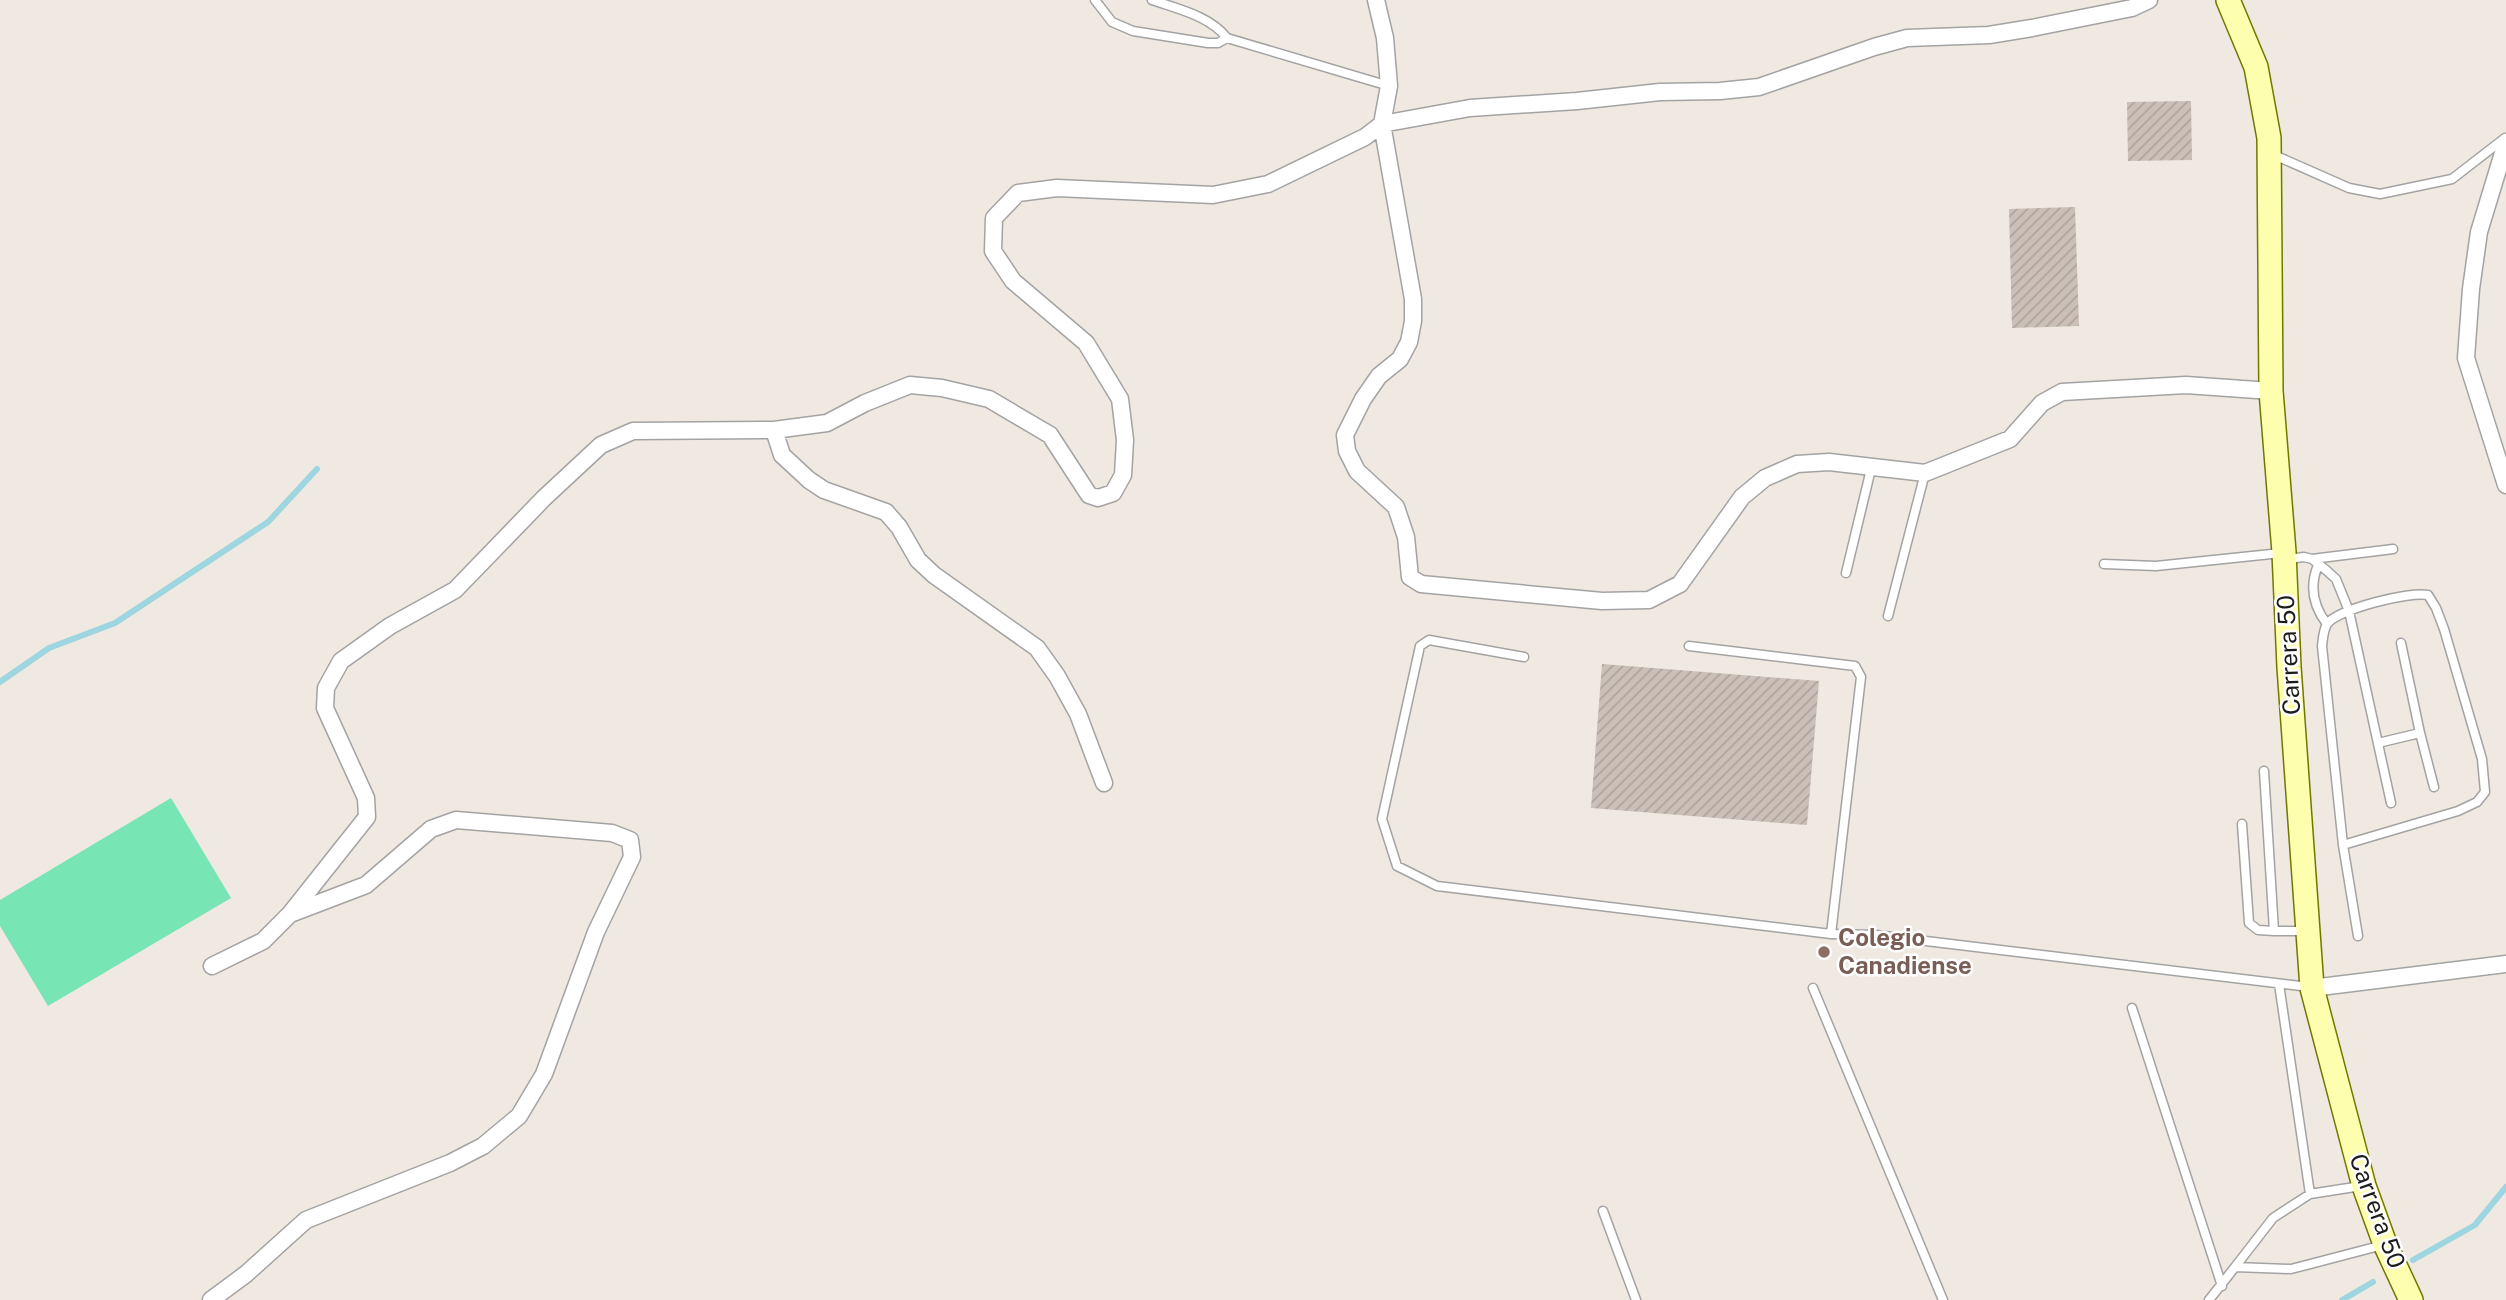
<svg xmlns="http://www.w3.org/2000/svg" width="2506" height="1300" font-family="'Public Sans',sans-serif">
	<defs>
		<pattern id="building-hatch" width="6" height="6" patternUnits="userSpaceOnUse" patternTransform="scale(1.75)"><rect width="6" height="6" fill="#cbbfb7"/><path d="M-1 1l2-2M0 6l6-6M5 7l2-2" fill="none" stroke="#aea49d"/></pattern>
	</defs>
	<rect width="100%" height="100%" fill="#efe9e1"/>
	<path fill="#78e5b4" d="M171 798 231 898 48 1006 0 926V900Z"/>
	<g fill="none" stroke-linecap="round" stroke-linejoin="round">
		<path stroke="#9dd5e0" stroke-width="6" d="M0 682 49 648 115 623 268 522 317 469
			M2413 1260 2475 1225 2506 1187
			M2342 1300 2373 1282"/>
	</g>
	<path fill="url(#building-hatch)" d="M2191 101 2192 160 2128 161 2127 102Z
		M2075 207 2079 326 2012 328 2009 209Z
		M1602 664 1819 681 1807 825 1591 808Z"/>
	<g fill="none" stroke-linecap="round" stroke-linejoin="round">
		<g stroke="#a3a3a3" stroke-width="11">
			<path id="service" d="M1095 0 1112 22 1133 31 1208 43H1218L1227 38
				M1152 0C1178 9 1210 16 1227 38L1389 86
				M2272 154 2349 188 2380 194 2452 179 2505 138
				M2288 559 2304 557 2312 559 2326 570 2336 579 2349 611 2391 803
				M2312 559 2393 549
				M2104 564 2156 566 2281 553
				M2318 565C2309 587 2313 606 2327 624
				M1846 573 1871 469
				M1888 616 1925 473
				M2401 643 2420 733
				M1689 646 1855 666 1861 677 1831 934
				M1524 657 1429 640 1420 646 1382 819 1397 866 1437 886 1831 934 1876 935 2309 987
				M2378 743 2420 733 2434 787
				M2264 771 2274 931H2304
				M2242 824 2249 923 2258 930 2274 931
				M2343 845 2458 811 2477 802 2485 792 2482 759 2444 629 2436 608 2428 595C2410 591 2338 609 2327 624 2323 631 2323 639 2322 646L2343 845 2358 936
				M2279 984 2310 1194
				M1813 988 1943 1300
				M2132 1008 2222 1286
				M1603 1211 1636 1300
				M2235 1267 2273 1218 2310 1194 2361 1186
				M2209 1300 2235 1267 2291 1269 2383 1245"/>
		</g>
		<g stroke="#a3a3a3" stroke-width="19">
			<path id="minor" d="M1376 0 1385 38 1389 86 1382 124 1413 299V321L1409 342 1400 359 1379 376 1363 399 1345 435 1347 451 1357 471 1396 507 1406 537 1410 577 1421 584 1602 601 1649 600 1680 584 1742 497 1765 478 1797 464 1829 462 1925 473 2010 439 2042 403 2062 392 2186 385 2271 391
				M2506 143 2479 232 2471 289 2466 358 2506 485
				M774 430 782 455 809 480 824 490 886 512 899 527 918 560 934 575 1037 648 1057 676 1078 714 1104 783
				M212 966 263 941 290 914 367 817 366 798 325 708 326 688 341 661 390 626 455 590 544 498 601 445 633 431 774 430 827 423 865 403 910 385 942 388 989 399 1050 435 1089 495 1098 498 1113 493 1123 475 1125 440 1120 399 1086 343 1013 281 993 251 994 218 1018 193 1057 188 1213 195 1268 184 1365 137 1382 124 1470 108 1577 101 1660 92 1720 91 1759 87 1874 47 1907 38 1989 35 2032 28 2132 8 2149 0
				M2312 988 2506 964
				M211 1300 246 1274 306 1220 450 1163 483 1146 519 1116 544 1074 596 932 632 857 630 840 612 833 456 820 431 829 366 885 290 914"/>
		</g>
		<g stroke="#717700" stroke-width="26">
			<path id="secondary" d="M2228 0 2256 67 2269 138 2271 391 2284 552 2289 667 2312 988 2364 1186 2385 1244 2411 1300"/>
		</g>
		<use href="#service" stroke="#fff" stroke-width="8"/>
		<use href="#minor" stroke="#fff" stroke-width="16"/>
		<use href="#secondary" stroke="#fefeaf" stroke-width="23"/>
	</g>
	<circle fill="#8d6e63" stroke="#fff" stroke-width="2.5" cx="1824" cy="952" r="7"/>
	<g text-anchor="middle" stroke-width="5" stroke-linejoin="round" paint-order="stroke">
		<g font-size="24" fill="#1c1c1c" stroke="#fff">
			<text transform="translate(2289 655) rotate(-93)" y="8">Carrera 50</text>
			<text transform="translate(2377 1211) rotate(70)" y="8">Carrera 50</text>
		</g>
		<g font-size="24" font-weight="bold" fill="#785e54" stroke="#fff" text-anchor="start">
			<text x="1838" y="946">Colegio<tspan x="1838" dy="28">Canadiense</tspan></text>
		</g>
	</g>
</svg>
